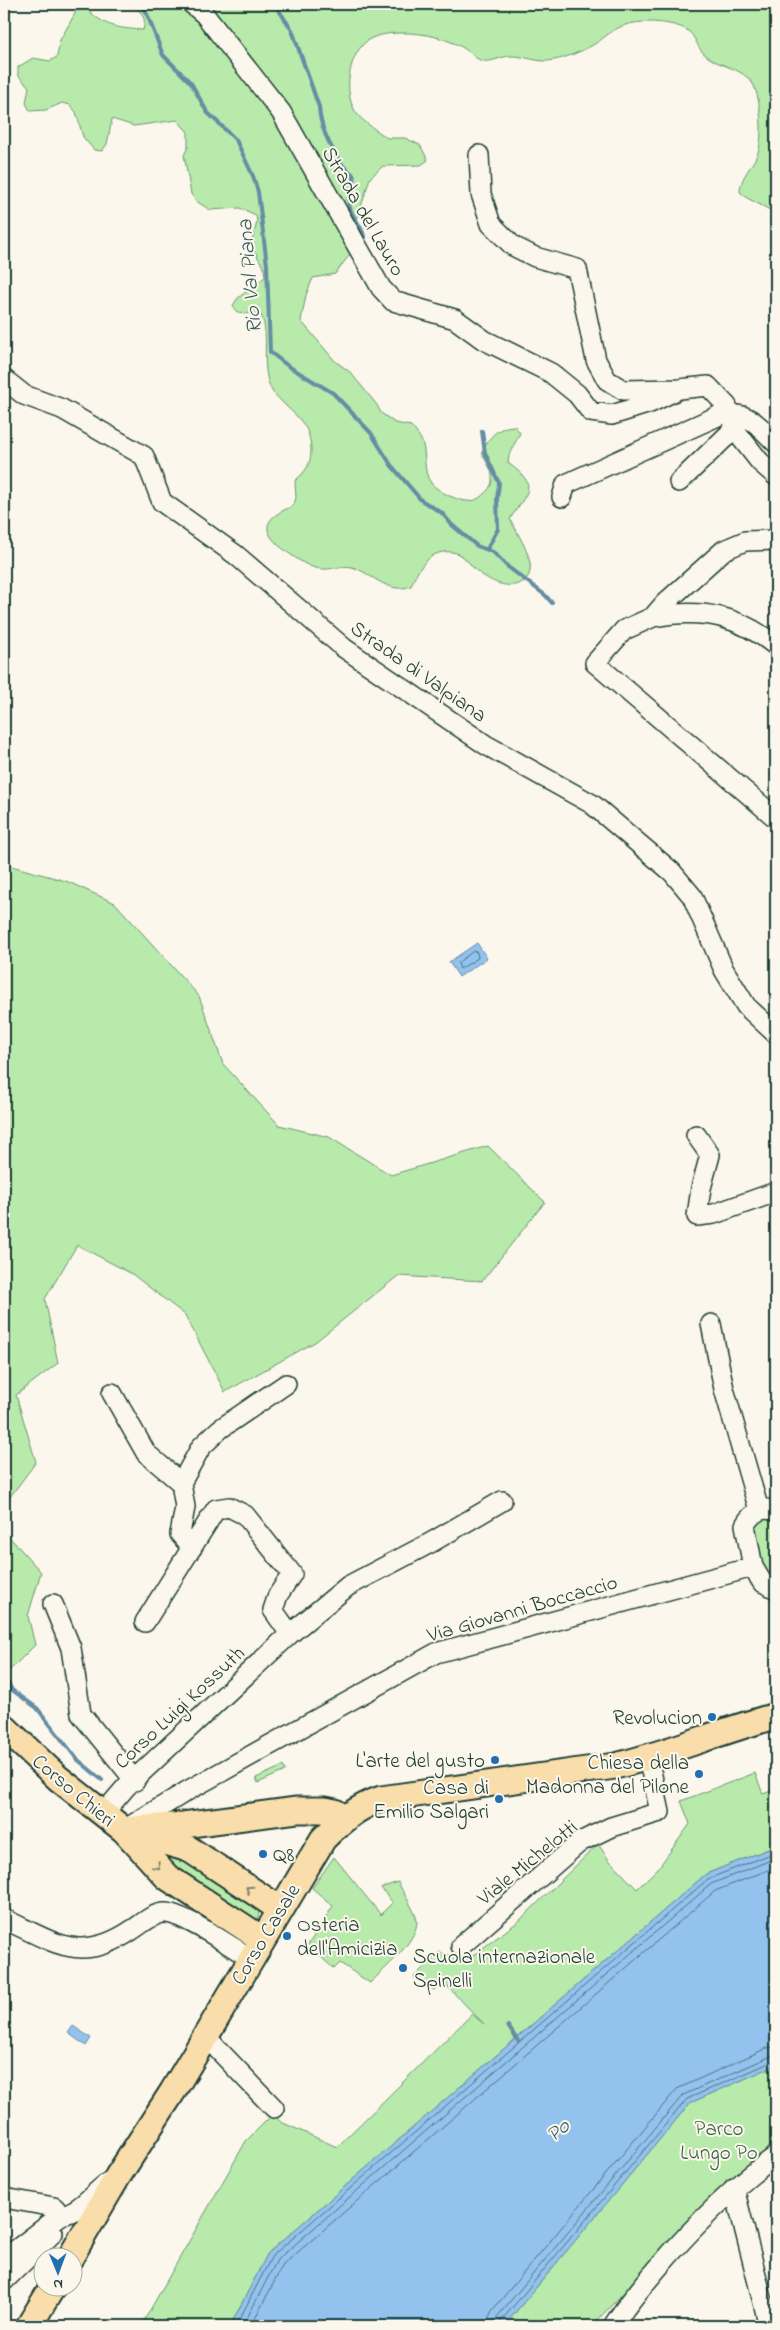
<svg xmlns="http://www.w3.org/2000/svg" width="780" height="2330" font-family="'Indie Flower',sans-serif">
	<rect width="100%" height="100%" fill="#fbf7ec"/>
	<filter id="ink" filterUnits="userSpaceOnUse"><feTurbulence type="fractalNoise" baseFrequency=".02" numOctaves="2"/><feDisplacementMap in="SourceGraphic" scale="10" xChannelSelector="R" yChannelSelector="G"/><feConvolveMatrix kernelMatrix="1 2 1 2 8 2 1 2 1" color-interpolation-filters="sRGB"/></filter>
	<g filter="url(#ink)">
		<path fill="#b7eaab" stroke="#6b9470" d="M132 4H776V213L747 198 740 192C740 178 751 168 757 155 764 140 761 98 753 84 743 68 721 67 708 57 692 46 700 31 674 25 657 21 633 20 618 28 609 32 602 40 593 45 582 51 566 58 554 60 539 64 524 55 509 56 499 57 490 64 480 60 474 58 470 52 465 49 441 34 404 29 377 36 349 44 342 90 355 111 362 122 377 130 387 138H405L420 145 428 160 421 165 383 166 370 178 357 220 351 253 335 274 313 278 306 295 301 321 335 361 350 372 377 405 381 413 395 423 411 426C415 431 420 436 422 442 427 455 422 471 431 483 438 492 461 503 472 501 477 500 482 496 485 493 489 489 492 485 492 480 493 468 485 463 482 452 488 438 498 426 515 426L520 433 509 455 508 463C540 486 528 491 510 519 517 534 542 568 524 581 510 591 491 582 478 572 469 565 464 553 452 552 429 549 418 569 411 586 388 595 372 573 352 567 342 565 331 570 321 569 309 568 297 559 287 552 260 532 261 519 293 506L296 498 295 481C306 471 311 465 311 449 310 425 298 418 282 402 279 398 274 395 272 391 259 367 271 337 261 315L237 312 233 305 238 298 265 277 264 268 251 245 257 222 256 215 240 208 210 210 196 201 191 194 184 155 188 147V132L177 120 134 126 112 119 107 144 102 151 94 150 83 137 76 112 70 105 62 103 46 110 30 111 26 103 29 87 18 75V67L33 58 50 61 57 57 60 40 77 10 86 8C105 27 116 28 143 30 147 17 142 13 132 4Z
			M4 864 66 881 115 903 199 996 223 1064 279 1125 329 1137 391 1175 488 1146 545 1202 482 1281 398 1276 315 1342 225 1392 185 1315 132 1274 77 1245 45 1299 58 1363 16 1395 36 1462 4 1505Z
			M771 1517 776 1522V1580L766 1573 753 1538V1522Z
			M4 1531 41 1572 28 1616 35 1645 4 1676Z
			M283 1766 285 1771 258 1783 256 1778Z
			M755 1773 763 1794 776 1789V1846L706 1874 268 2253 230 2326H141L246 2141 273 2114 281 2122 337 2147 472 2014 484 2024 443 1982 434 1990 414 1977 439 1952 448 1955 466 1950 472 1956 519 1921 598 1844 609 1860 637 1889 659 1867 690 1824 681 1801Z
			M171 1852 259 1911 258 1919H254L165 1859 164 1855Z
			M334 1857 381 1915 393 1903 381 1888 398 1882C402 1891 416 1912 417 1921 417 1942 383 1970 370 1983L340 1963 334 1969 308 1945 333 1906 312 1888Z
			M776 2065V2149L721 2190 592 2326H504L690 2103Z"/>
		<path fill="#93c2ee" stroke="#658da4" d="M477 943 487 958 459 977 449 962Z
			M776 1846V2065L690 2103 504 2326H230L268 2253 706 1874Z
			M73 2026 91 2038 86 2046 68 2033Z"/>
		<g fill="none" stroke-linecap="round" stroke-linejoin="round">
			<path stroke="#4d727e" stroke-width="1" d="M474 951 477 952 478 958 460 969 458 963Z
				M236 2326 272 2256 708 1879 776 1852
				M243 2326 277 2260 711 1884 776 1858
				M251 2326 283 2265 715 1891 776 1867
				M486 2326 491 2312 677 2089 767 2048 776 2047
				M494 2326 497 2317 683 2095 776 2054
				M500 2326 501 2321 687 2099 776 2060"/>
			<path stroke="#658da4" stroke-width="4" d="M143 4 163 55 191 83 207 112 236 140 253 176 258 192 267 265 270 352 288 366 333 393 371 433 391 465 421 500 442 513 452 525 477 546 493 552 508 567 545 595 552 603
				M265 4 276 6 292 30 319 107C320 129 331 149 344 167 347 170 351 172 353 175 357 183 351 191 349 198 346 216 368 227 364 245
				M482 431 485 453 499 483 497 499 498 529 487 549
				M4 1676 12 1690 37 1708 77 1759 102 1780
				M508 2026 518 2041"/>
			<g stroke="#1f3d34" stroke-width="22">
				<path id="minor" d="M192 4 204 14 281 112 381 288 393 301 455 319 484 340 551 373 577 394 591 412 612 415 650 403 679 389
					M479 155 481 194 491 224 513 246 535 257 577 269 596 360 607 380 623 390 679 389 708 386 727 406 738 434 760 462 776 476
					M4 379 24 395 62 409 144 456 162 502 236 555 344 648 486 745 592 804 672 872 692 896 724 970 746 1006 776 1034
					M731 415C751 413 763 431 776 443
					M679 482 735 428
					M562 497 566 484 729 411
					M776 540 745 541 724 550 665 603 653 617 624 630 595 663 776 818
					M653 617C701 608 738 615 776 646
					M696 1135 710 1155 701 1188 697 1216 714 1214 776 1192
					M711 1324 724 1389 759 1510
					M112 1393 146 1453 181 1483 185 1507 180 1534 192 1548
					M181 1483 201 1447 220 1429 286 1384
					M776 1512C763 1504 751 1514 745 1525L753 1567 762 1582 776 1589
					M53 1604 71 1648 81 1714 135 1781
					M145 1622 216 1509 229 1507 245 1515 292 1574 278 1595 273 1610 290 1634
					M102 1815 126 1787 290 1634 348 1586 432 1542 502 1501
					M127 1828 187 1791 436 1653 753 1567
					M4 1919C54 1942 80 1965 132 1930 142 1924 154 1912 166 1913 186 1915 230 1946 250 1958
					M461 1946 580 1842 611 1827 660 1812 651 1771 646 1759
					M205 2036 274 2108
					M734 2188 769 2326
					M4 2198 54 2207 61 2215
					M4 2259 61 2215C82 2212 95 2189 113 2179
					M4 2281 53 2233
					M613 2326C626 2305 641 2288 657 2269 693 2227 731 2188 776 2156"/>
			</g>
			<g stroke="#1f3d34" stroke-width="29">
				<path id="major" d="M4 1727 58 1778 124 1830 167 1877 262 1939
					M124 1830 183 1825 297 1810H325L335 1812 344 1818
					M140 1835 189 1849 280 1909
					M70 2258 118 2176 173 2091 323 1839C341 1821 357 1807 381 1799L615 1766C670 1753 722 1730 776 1716
					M29 2326 52 2288"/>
			</g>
			<use href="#minor" stroke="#fbf7ec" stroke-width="19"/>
			<use href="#major" stroke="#f9deab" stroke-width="25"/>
		</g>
		<defs><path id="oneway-chevron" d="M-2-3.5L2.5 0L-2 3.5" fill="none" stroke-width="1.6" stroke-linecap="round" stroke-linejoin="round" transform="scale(1.25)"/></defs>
		<g stroke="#81856a">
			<use href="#oneway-chevron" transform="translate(157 1866) rotate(47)"/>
			<use href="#oneway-chevron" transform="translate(249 1889) rotate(-147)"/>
		</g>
	</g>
	<g fill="#1f6fb2" stroke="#fbf7ec" stroke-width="2">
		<circle cx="712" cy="1717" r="5"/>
		<circle cx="495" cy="1760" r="5"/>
		<circle cx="699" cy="1774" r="5"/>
		<circle cx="499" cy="1799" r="5"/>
		<circle cx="263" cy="1854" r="5"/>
		<circle cx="287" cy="1936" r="5"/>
		<circle cx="403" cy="1968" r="5"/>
	</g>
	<g text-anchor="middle" stroke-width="4" stroke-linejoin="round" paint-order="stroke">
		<g font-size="21" fill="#1f3d34" stroke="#fbf7ec">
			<text transform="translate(364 211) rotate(60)" y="7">Strada del Lauro</text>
			<text transform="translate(419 671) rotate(35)" y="7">Strada di Valpiana</text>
			<text transform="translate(522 1608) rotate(-16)" y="7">Via Giovanni Boccaccio</text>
			<text transform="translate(179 1707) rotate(-43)" y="7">Corso Luigi Kossuth</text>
			<text transform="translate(74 1790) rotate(40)" y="7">Corso Chieri</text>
			<text transform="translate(527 1862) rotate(-39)" y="7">Viale Michelotti</text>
			<text transform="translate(265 1934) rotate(-59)" y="7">Corso Casale</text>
		</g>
		<g font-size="21" fill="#1f3d34" stroke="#fbf7ec" text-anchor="end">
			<text x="702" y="1724">Revolucion</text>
			<text x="485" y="1767">L'arte del gusto</text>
			<text x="689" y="1769">Chiesa della<tspan x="689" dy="24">Madonna del Pilone</tspan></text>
			<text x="489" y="1794">Casa di<tspan x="489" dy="24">Emilio Salgari</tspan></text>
			<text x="273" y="1861" text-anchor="start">Q8</text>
			<text x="297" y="1931" text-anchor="start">Osteria<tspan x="297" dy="24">dell'Amicizia</tspan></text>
			<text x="413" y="1963" text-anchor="start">Scuola internazionale<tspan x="413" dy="24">Spinelli</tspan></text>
		</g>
		<g font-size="21" fill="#3d604c" stroke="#fbf7ec">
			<text x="719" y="2135">Parco<tspan x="719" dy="24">Lungo Po</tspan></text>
		</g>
		<g font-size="22" font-style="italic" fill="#3c5e62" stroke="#fbf7ec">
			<text transform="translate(248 277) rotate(-95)" y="8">Rio Val Piana</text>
			<text transform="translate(557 2129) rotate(-39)" y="8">Po</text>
		</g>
	</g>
	<rect width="780" height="2330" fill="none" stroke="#fbf7ec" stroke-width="20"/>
	<rect x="10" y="10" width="760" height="2310" fill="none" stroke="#1f3d34" stroke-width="2" filter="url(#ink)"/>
	<g transform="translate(58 2272) rotate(179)"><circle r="24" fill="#fbf7ec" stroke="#a3ada2"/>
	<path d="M0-4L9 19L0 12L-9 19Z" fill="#1f6fb2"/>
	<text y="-8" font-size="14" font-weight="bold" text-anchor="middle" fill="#1f3d34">N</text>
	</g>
</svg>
